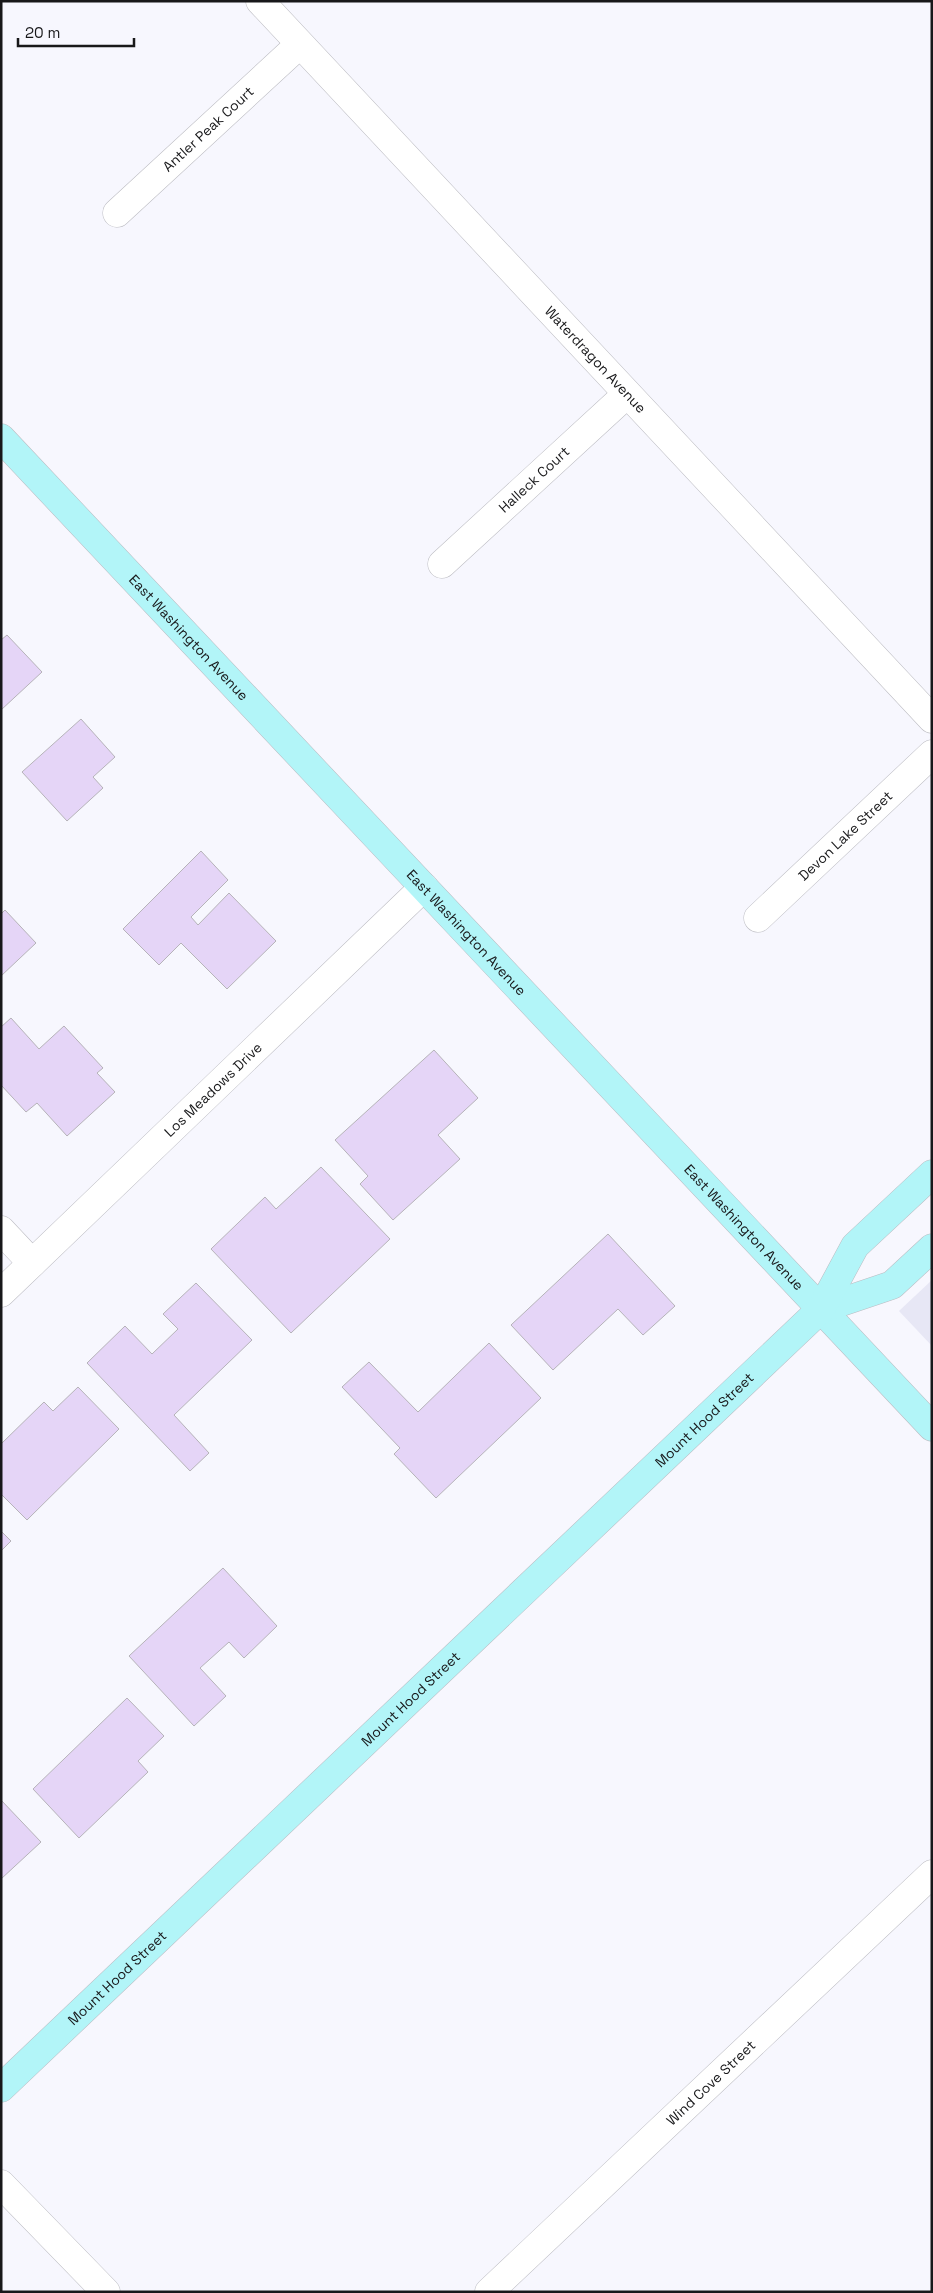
<svg xmlns="http://www.w3.org/2000/svg" width="933" height="2293" font-family="'Space Grotesk',sans-serif">
	<rect width="100%" height="100%" fill="#f7f7fe"/>
	<path fill="#e7e7f5" d="M932 1280V1346L899 1311Z"/>
	<path fill="#e5d5f7" stroke="#b6b3b9" d="M7 635 42 672 1 710V640Z
		M81 719 115 757 93 777 103 788 67 821 22 772Z
		M201 851 228 880 191 917 198 925 229 893 276 941 227 989 181 943 159 965 123 929Z
		M5 910 36 943 1 976V914Z
		M11 1018 39 1049 64 1026 103 1068 97 1073 115 1092 67 1136 37 1103 26 1112 1 1085V1027Z
		M434 1050 478 1098 438 1135 460 1159 393 1220 360 1184 368 1176 335 1140Z
		M321 1167 390 1239 291 1333 211 1249 265 1197 276 1209Z
		M608 1234 675 1306 643 1335 618 1309 553 1370 511 1325Z
		M196 1283 252 1340 174 1415 209 1453 190 1471 87 1363 125 1326 152 1354 178 1329 163 1314Z
		M489 1343 541 1398 436 1498 394 1454 400 1448 342 1387 369 1362 418 1412Z
		M78 1387 119 1429 27 1520 1 1494V1444L44 1402 53 1411Z
		M1 1531 11 1541 1 1551Z
		M223 1568 277 1626 244 1658 229 1642 200 1668 226 1696 194 1726 129 1656Z
		M127 1698 164 1736 138 1761 148 1772 79 1838 33 1789Z
		M1 1800 41 1842 1 1879Z"/>
	<g fill="none" stroke-linecap="round" stroke-linejoin="round">
		<g stroke="#bcbcc2" stroke-width="29">
			<g id="street">
				<path id="s1" d="M260 1 932 719"/>
				<path id="s2" d="M117 213 299 45"/>
				<path id="s3" d="M442 564 627 394"/>
				<path id="s4" d="M758 918 932 754"/>
				<path d="M1 1230 32 1263"/>
				<path id="s5" d="M1 1293 424 887"/>
				<path d="M1 2184 106 2292"/>
				<path id="s6" d="M489 2292 932 1874"/>
			</g>
		</g>
		<g stroke="#bcbcc2" stroke-width="29">
			<g id="secondary">
				<path id="s7" d="M1 438 932 1427"/>
				<path d="M821 1309 892 1285 932 1248"/>
				<path id="s8" d="M1 2088 821 1309 855 1246 932 1174"/>
			</g>
		</g>
		<use href="#street" stroke="#fff" stroke-width="28"/>
		<use href="#secondary" stroke="#b2f5f8" stroke-width="28"/>
	</g>
	<g text-anchor="middle" stroke-width="5" stroke-linejoin="round" paint-order="stroke">
		<g font-size="14" fill="#18181a" stroke="#f7f7fe">
			<text dy="5" stroke="none"><textPath href="#s2" startOffset="124">Antler Peak Court</textPath></text>
			<text dy="5" stroke="none"><textPath href="#s1" startOffset="491">Waterdragon Avenue</textPath></text>
			<text dy="5" stroke="none"><textPath href="#s3" startOffset="125">Halleck Court</textPath></text>
			<text dy="5" stroke="none"><textPath href="#s7" startOffset="274">East Washington Avenue</textPath></text>
			<text dy="5" stroke="none"><textPath href="#s4" startOffset="120">Devon Lake Street</textPath></text>
			<text dy="5" stroke="none"><textPath href="#s7" startOffset="679">East Washington Avenue</textPath></text>
			<text dy="5" stroke="none"><textPath href="#s5" startOffset="294">Los Meadows Drive</textPath></text>
			<text dy="5" stroke="none"><textPath href="#s7" startOffset="1084">East Washington Avenue</textPath></text>
			<text dy="5" stroke="none"><textPath href="#s8" startOffset="970">Mount Hood Street</textPath></text>
			<text dy="5" stroke="none"><textPath href="#s8" startOffset="565">Mount Hood Street</textPath></text>
			<text dy="5" stroke="none"><textPath href="#s8" startOffset="160">Mount Hood Street</textPath></text>
			<text dy="5" stroke="none"><textPath href="#s6" startOffset="305">Wind Cove Street</textPath></text>
		</g>
	</g>
	<rect width="933" height="2293" fill="none" stroke="#18181a" stroke-width="5"/>
	<path d="M18 38v8h116v-8" fill="none" stroke="#18181a" stroke-width="2.5"/>
	<text x="25" y="38" font-size="15" fill="#18181a" stroke="#f7f7fe" stroke-width="4" paint-order="stroke">20 m</text>
</svg>
